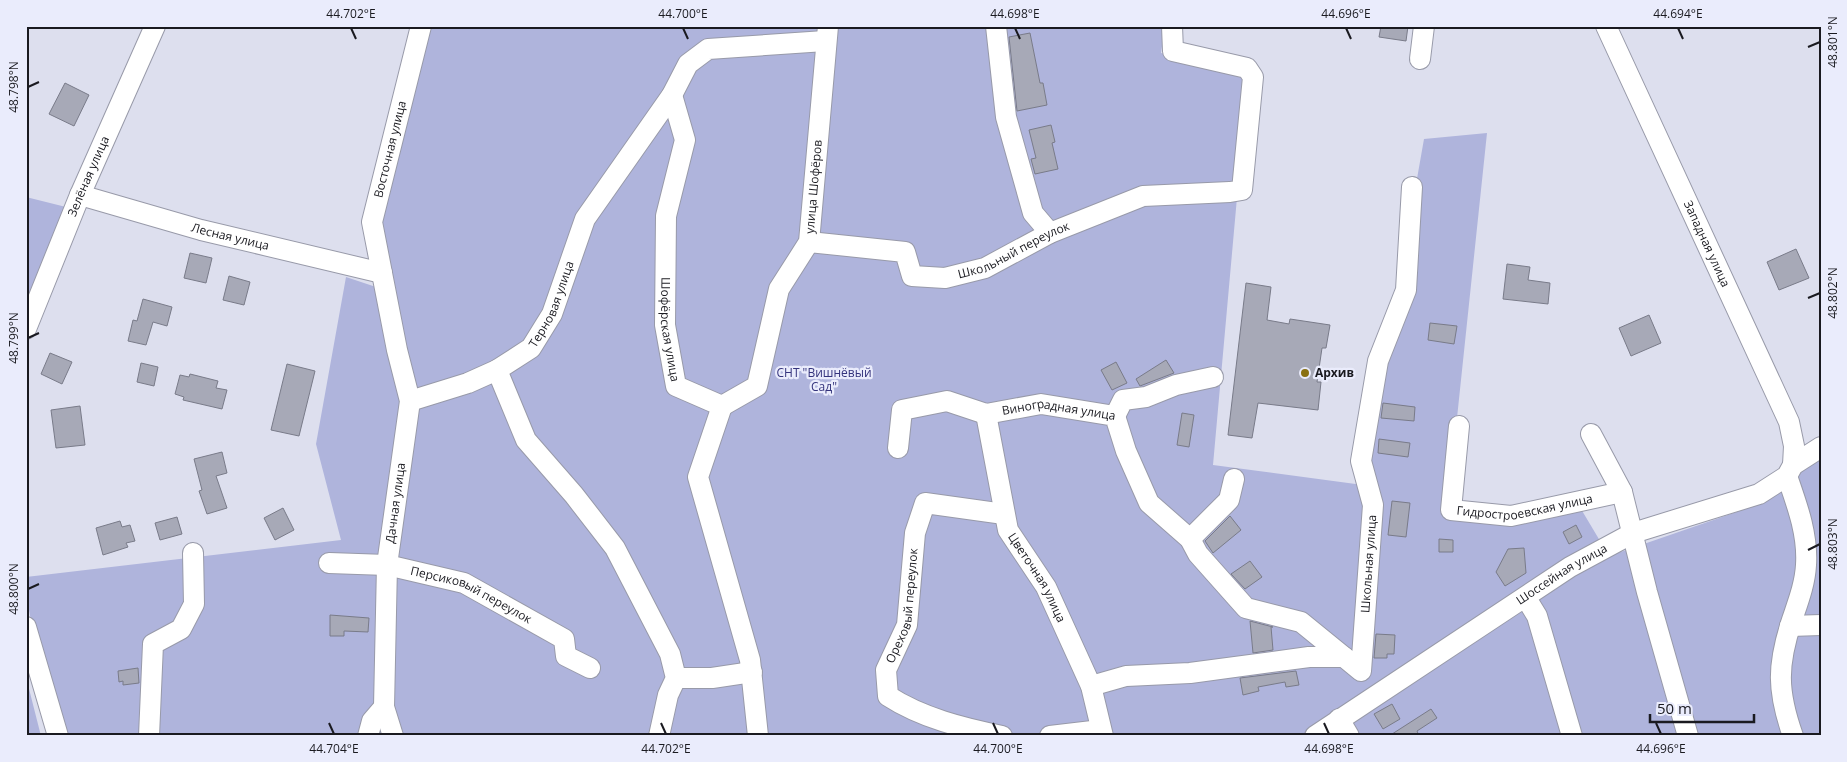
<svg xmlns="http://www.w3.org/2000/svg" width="1847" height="762" font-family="'Open Sans',sans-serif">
	<rect width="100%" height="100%" fill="#dddfee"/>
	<path fill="#afb4dc" d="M430 26H1165L1161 53 1248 75 1213 465 1363 485 1424 139 1487 133 1447 513 1581 509 1609 556 1754 506 1780 489 1821 445V736H64C50 690 26 624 26 577L341 540 316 444 346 277 388 291 380 222Z
		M26 197 66 207 26 320Z
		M26 677 41 736H26Z"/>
	<path fill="#a7a9b7" stroke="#797b89" d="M1381 26H1408L1406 41 1379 37Z
		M1030 33 1040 83H1043L1047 105 1017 111 1009 37Z
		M65 83 89 95 74 126 49 114Z
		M1051 125 1055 142 1052 143 1058 169 1035 174 1031 159 1036 158 1029 130Z
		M1796 249 1809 278 1779 290 1767 262Z
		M190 253 212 258 206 283 184 278Z
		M1507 264 1530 267 1528 280 1550 283 1548 304 1503 299Z
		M229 276 250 282 244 305 223 300Z
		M1246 283 1271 287 1267 320 1289 324 1290 319 1330 325 1326 348H1322L1317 382H1321L1318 410 1258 403 1252 438 1228 435Z
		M143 299 172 307 167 326 153 322 146 345 128 341 133 320 137 321Z
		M1649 315 1661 343 1631 356 1619 328Z
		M1430 323 1457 326 1454 344 1428 340Z
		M50 353 72 362 62 384 41 374Z
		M1166 360 1174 373 1140 386 1136 379Z
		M1116 362 1127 383 1112 390 1101 370Z
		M141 363 158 367 154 386 137 382Z
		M287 364 315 371 299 436 271 430Z
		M190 374 218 381 216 388 227 390 222 409 183 400 184 397 175 394 180 375 189 377Z
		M1383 403 1415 407 1414 421 1381 418Z
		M80 406 85 445 56 448 51 410Z
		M1182 413 1194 415 1189 447 1177 445Z
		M1379 439 1410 443 1408 457 1378 453Z
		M222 452 227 473 216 476 227 508 207 514 199 491 202 490 194 459Z
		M1392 501 1410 503 1406 537 1388 535Z
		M283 508 294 530 275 540 264 518Z
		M1230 516 1241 530 1213 553 1205 541Z
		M177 517 182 534 160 540 155 523Z
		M120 521 122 527 130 525 135 541 126 543 128 547 103 555 96 528Z
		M1576 525 1582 537 1569 544 1563 532Z
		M1439 539 1453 540V552H1439Z
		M1524 548 1526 573 1505 586 1496 572 1508 549Z
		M1250 561 1262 577 1245 589 1231 574Z
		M330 615 369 618 368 632 344 631V636H330Z
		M1250 621 1273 627H1271L1273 650 1253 653Z
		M1376 634 1395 635 1394 654H1387V658H1374Z
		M138 668 139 683 123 685V681L119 682 118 671Z
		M1296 671 1299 685 1286 687 1285 682 1258 687 1259 691 1243 695 1240 678Z
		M1392 704 1400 719 1383 729 1374 714Z
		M1431 709 1437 718 1417 731 1419 736H1389Z"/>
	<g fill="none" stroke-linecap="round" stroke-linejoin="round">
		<g stroke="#989aa9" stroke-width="22">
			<g id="minor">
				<path d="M996 26 1006 117 1033 213 1050 233"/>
				<path id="s1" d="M1606 26 1789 422 1794 446 1793 465"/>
				<path d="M1420 59 1424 26"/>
				<path id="s2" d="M672 95 685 140 666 216 665 325 676 386 722 406 698 477 750 660 758 736"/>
				<path id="s3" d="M80 195 201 230 382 273"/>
				<path id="s4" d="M809 242 905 252 912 276 945 278 985 268 1050 233 1143 196 1230 192 1242 190 1253 77 1247 68 1173 51 1172 26"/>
				<path id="s5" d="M26 329 80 195 155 26"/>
				<path d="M410 401 468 383 497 370"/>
				<path id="s6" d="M722 406 757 386 779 289 809 242 828 26"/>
				<path id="s7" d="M986 414 1008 530 1046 587 1091 686 1103 736"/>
				<path d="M1115 416 1123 400 1146 397 1176 385 1213 377"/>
				<path id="s8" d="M1459 426 1451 510 1511 516 1622 492"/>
				<path d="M1591 434 1622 492 1647 592 1688 736"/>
				<path id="s9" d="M898 448 902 410 947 401 986 414 1041 404 1115 416 1126 451 1149 503 1190 539 1198 554 1246 608 1301 622 1344 657"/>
				<path d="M1787 476C1797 505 1808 534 1806 565 1805 584 1798 602 1792 620 1777 665 1777 691 1793 736"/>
				<path d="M1190 539 1229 500 1234 479"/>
				<path id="s10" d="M329 563 387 565 464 583 564 639 566 656 590 668"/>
				<path d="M1526 598 1537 616 1572 736"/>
				<path d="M1790 626 1821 625"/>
				<path d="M26 627 58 736"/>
				<path d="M676 678H712L752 672"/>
				<path id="s11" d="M1091 686 1126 676 1190 673 1309 657H1344L1361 671 1373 505 1361 461 1378 361 1406 290 1412 187"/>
				<path d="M1339 719 1349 736"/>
				<path d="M149 736 153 644 181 629 194 604 193 553"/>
				<path d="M368 736 372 721 384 707"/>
				<path id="s12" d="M393 736 384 707 387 565 410 401 397 350 372 222 421 26"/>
				<path id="s13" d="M659 736 668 695 676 678 670 654 615 548 574 495 526 440 497 370 531 348 552 314 585 219 672 95 688 64 708 49 825 41"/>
				<path id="s14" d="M1002 736C963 728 922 718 888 696L886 670 907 625 915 533 925 503 1004 514"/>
				<path d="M1050 736 1101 730"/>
				<path id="s15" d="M1315 736 1570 567 1633 533 1759 494 1787 476 1793 465 1821 447"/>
			</g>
		</g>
		<use href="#minor" stroke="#fff" stroke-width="20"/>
	</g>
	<path fill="none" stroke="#1a1a20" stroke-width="2" d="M351 28 356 39M683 28 688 39M1015 28 1020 39M1346 28 1351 39M1678 28 1683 39M1808 47 1820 42M28 87 39 82M1808 298 1820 293M28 338 39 333M1808 550 1820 544M28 589 39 584M329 723 334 734M661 723 666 734M993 723 998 734M1324 723 1329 734M1656 723 1661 734"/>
	<circle fill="#897011" stroke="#eaecfc" stroke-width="2" cx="1305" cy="373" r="5"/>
	<g text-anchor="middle" stroke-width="4.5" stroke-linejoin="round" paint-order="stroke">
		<g font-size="12" fill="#1a1a20" stroke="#eaecfc">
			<text dy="4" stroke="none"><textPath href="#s12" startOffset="596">Восточная улица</textPath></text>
			<text dy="4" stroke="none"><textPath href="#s5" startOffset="165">Зелёная улица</textPath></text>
			<text dy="4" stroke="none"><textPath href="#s6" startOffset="251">улица Шофёров</textPath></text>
			<text dy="4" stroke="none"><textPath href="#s3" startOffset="156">Лесная улица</textPath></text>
			<text dy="4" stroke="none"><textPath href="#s1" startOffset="240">Западная улица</textPath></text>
			<text dy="4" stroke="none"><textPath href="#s4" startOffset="229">Школьный переулок</textPath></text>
			<text dy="4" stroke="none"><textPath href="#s13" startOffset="510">Терновая улица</textPath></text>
			<text dy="4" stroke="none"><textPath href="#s2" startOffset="239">Шофёрская улица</textPath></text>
			<text dy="4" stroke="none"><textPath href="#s9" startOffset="199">Виноградная улица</textPath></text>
			<text dy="4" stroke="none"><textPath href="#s8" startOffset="159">Гидростроевская улица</textPath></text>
			<text dy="4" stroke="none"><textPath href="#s12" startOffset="235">Дачная улица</textPath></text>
			<text dy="4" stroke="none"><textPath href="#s11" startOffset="385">Школьная улица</textPath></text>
			<text dy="4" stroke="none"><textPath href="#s15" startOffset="295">Шоссейная улица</textPath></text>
			<text dy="4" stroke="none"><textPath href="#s7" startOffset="174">Цветочная улица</textPath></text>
			<text dy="4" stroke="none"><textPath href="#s10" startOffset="148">Персиковый переулок</textPath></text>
			<text dy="4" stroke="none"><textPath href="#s14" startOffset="215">Ореховый переулок</textPath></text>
		</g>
		<g font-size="12" fill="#34337c" stroke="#eaecfc">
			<text x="824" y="377">СНТ "Вишнёвый<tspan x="824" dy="14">Сад"</tspan></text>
		</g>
		<g font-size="12" font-weight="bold" fill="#1a1a20" stroke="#eaecfc" text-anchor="start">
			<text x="1315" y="377">Архив</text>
		</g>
	</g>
	<rect width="1847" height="762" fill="none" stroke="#eaecfc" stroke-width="55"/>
	<path d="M1650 714v8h104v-8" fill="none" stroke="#1a1a20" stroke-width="2.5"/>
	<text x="1657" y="714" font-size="15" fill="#1a1a20" stroke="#eaecfc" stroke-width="4" paint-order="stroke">50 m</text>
	<rect x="28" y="28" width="1792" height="706" fill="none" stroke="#1a1a20" stroke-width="2"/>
	<g font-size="12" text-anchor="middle" fill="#1a1a20">
		<text x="351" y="18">44.702°E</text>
		<text x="683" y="18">44.700°E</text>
		<text x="1015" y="18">44.698°E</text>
		<text x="1346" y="18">44.696°E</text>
		<text x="1678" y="18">44.694°E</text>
		<text transform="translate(1833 42) rotate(-90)" y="4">48.801°N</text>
		<text transform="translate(14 87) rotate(-90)" y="4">48.798°N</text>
		<text transform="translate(1833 293) rotate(-90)" y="4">48.802°N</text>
		<text transform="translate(14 338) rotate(-90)" y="4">48.799°N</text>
		<text transform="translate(1833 544) rotate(-90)" y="4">48.803°N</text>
		<text transform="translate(14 589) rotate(-90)" y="4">48.800°N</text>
		<text x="334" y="753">44.704°E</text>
		<text x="666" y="753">44.702°E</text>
		<text x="998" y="753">44.700°E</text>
		<text x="1329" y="753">44.698°E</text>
		<text x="1661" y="753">44.696°E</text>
	</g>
</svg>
